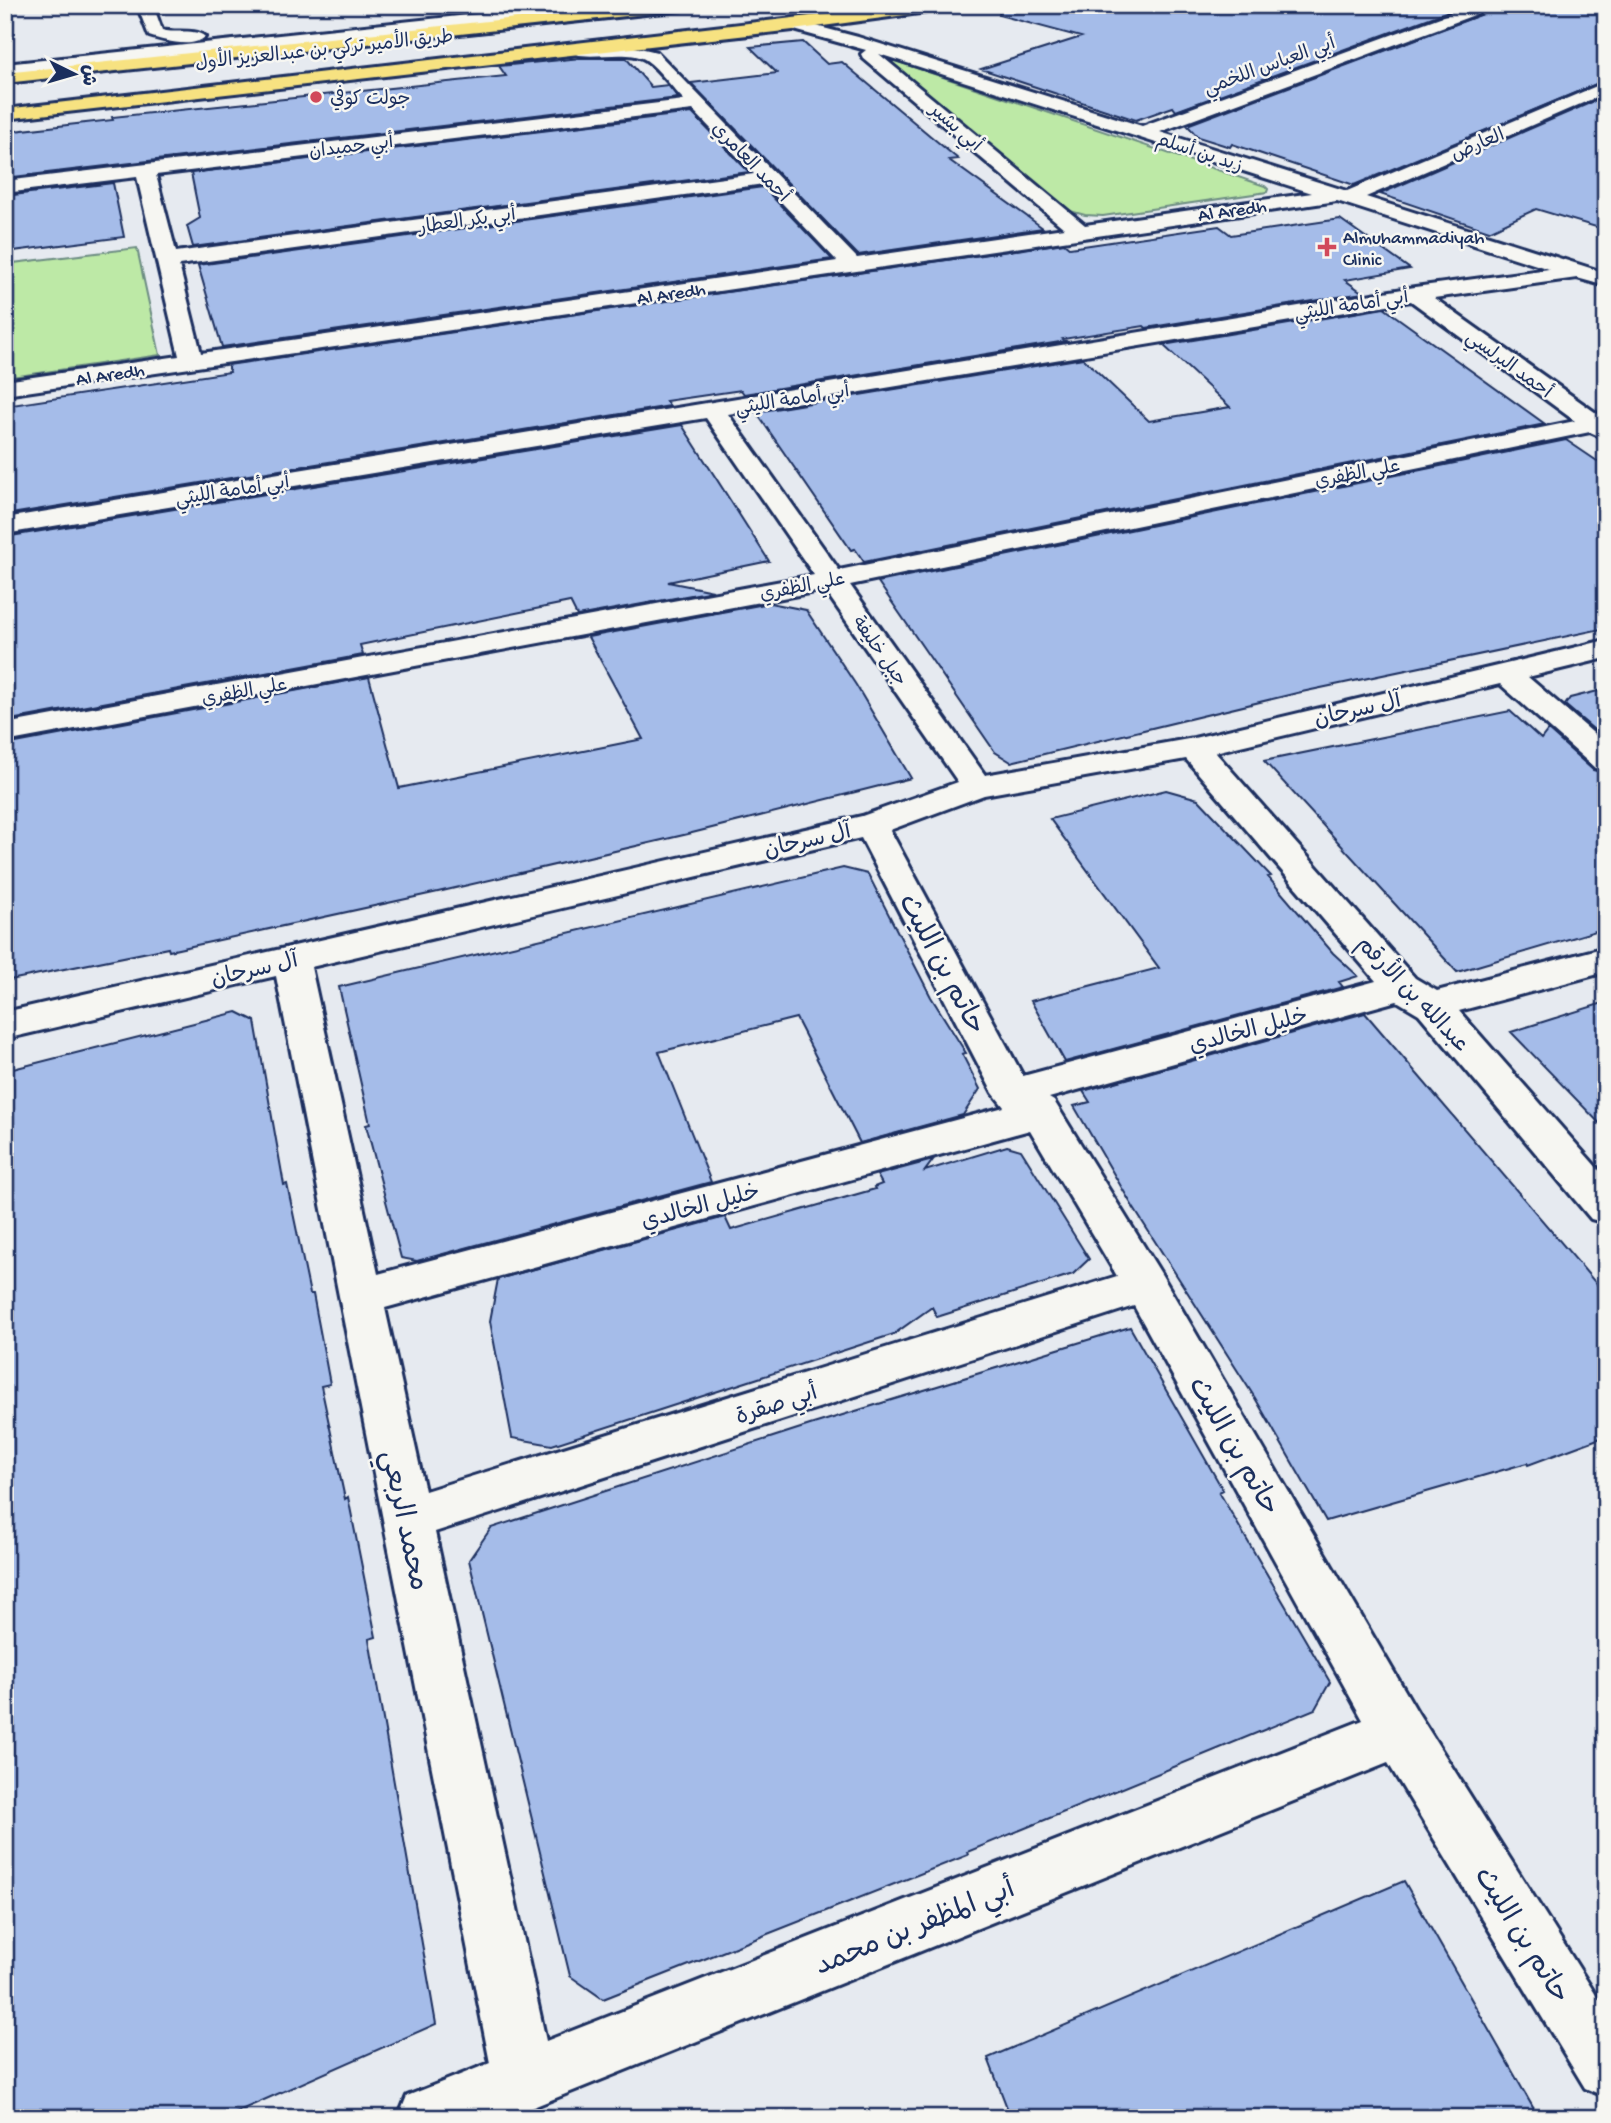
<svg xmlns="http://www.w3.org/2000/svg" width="1611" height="2123" font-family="'Gochi Hand','Playpen Sans Arabic',sans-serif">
	<rect width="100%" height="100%" fill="#e6eaf0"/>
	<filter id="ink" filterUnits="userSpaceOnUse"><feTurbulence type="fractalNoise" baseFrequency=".0143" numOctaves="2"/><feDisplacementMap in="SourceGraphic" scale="14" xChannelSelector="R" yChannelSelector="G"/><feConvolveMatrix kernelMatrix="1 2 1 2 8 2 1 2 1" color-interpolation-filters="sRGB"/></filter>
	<g filter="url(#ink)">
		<path fill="#bde9a6" stroke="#6c8c82" stroke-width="2" d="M884 57 1265 186 1268 189 1267 192 1103 216 1085 215 1070 211Z
			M137 248 160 355 5 378V264Z"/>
		<path fill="#a5bce9" stroke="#1b2f5e" stroke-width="2" d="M1001 5H1465L1176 111 1173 107 1136 120 981 69 1081 37 999 15Z
			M1499 5H1606V80L1354 185 1232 144 1230 147 1198 137 1187 125 1494 10Z
			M803 42 827 64 842 62 958 159 949 160 1043 228 858 255 691 83 777 73 750 47Z
			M581 58H626L651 87 668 85 678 98 5 178V132L113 120 112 117 506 76 499 66Z
			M1606 96V230L1536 209 1489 231 1380 194Z
			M692 113 749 172 193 247 187 226 200 218 191 173Z
			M113 183 124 237 5 252V196Z
			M763 187 832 259 222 347 198 265Z
			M1340 219 1410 269 1345 280 1363 293 1146 328 1144 326 1063 339 1066 341 744 394 741 390 666 401 670 406 5 515V406L230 372 228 365 1064 243 1070 248 1219 226 1231 235Z
			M1384 308 1545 424 864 562 855 549 851 550 756 412 1083 358 1149 421 1230 407 1163 345Z
			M682 425 769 561 668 582 713 591 577 616 570 602 360 645 363 655 5 721V537Z
			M1566 440 1606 467V628L1297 693 1011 762 995 752 878 582Z
			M770 603 806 610 856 685 911 778 688 834 438 892 169 951 168 948 5 981V745L369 677 399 788 643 739 588 637Z
			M1606 689V740L1565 705 1570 698Z
			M1510 711 1541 739 1548 730 1593 770 1606 773V928L1457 972 1264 761Z
			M1166 790 1198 799 1271 876 1268 877 1333 953 1358 976 1339 982 1343 987 1065 1062 1031 1001 1159 968 1050 819Z
			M843 868 868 874 931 997 966 1053 962 1054 980 1089 963 1115 860 1143 796 1018 659 1052 711 1182 417 1261 401 1258 366 1125 370 1124 339 987Z
			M1606 1002V1130L1511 1032Z
			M237 1012 255 1021 284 1185 287 1184 310 1294H313L330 1384 321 1386 345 1499 348 1497 376 1637 369 1639 436 2024 223 2118H5V1071Z
			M1365 1013 1606 1295V1436L1528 1465 1527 1463 1326 1521 1255 1398 1133 1207 1074 1106 1090 1102 1083 1091Z
			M1007 1146 1021 1150 1089 1259 1073 1274 937 1317 932 1307 894 1334 552 1445 512 1438 490 1321 498 1279 725 1217 731 1230 875 1189 874 1187 882 1184 877 1175 933 1160 925 1171Z
			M1130 1327 1223 1490 1219 1492 1330 1682 1315 1709 967 1852 968 1855 603 1999 570 1976 469 1560 491 1528 810 1425Z
			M1404 1881 1539 2118H1011L988 2058Z"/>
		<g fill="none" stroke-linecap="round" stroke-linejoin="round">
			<g stroke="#1b2f5e" stroke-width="6">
				<path id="minor" d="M137 5H153L162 30C176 34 195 28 205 37 192 49 165 41 149 36Z
					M564 5H619L611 10 5 74V64Z
					M1473 5H1496L1493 8 1160 132 1347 191 1606 82V93L1366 197 1606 273V286L1577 278 1434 298 1606 420V439L1590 432 850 585 985 775 1194 738 1606 640V658L1528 677 1606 744V771L1595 768 1500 684 1215 752 1415 978 1437 991 1606 947V972L1459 1011 1606 1178V1223L1591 1219 1419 1014 1397 1001 1049 1098 1054 1101 1160 1272 1418 1713 1606 2011V2097L1585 2088 1388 1763 506 2118H398L407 2096 490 2063 276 976 5 1039V1012L862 816 958 782 825 590 5 742V724L814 575 706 418 5 534V518L1415 287 1549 269 1337 201 5 395V381L179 356 137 177 5 193V181L684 100C672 88 660 70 646 60 626 47 580 64 566 49 579 36 639 47 657 52L857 258 1064 228 863 58 861 54 866 50 787 28 785 25 787 22 793 20 858 37 1142 126ZM879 54 1312 193 1085 225ZM693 110 754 174 176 252 156 175ZM764 184 837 261 201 353 179 265ZM1411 301 1575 421 839 570 728 414ZM1186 759 1376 981 1023 1076 890 830 984 795ZM861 838 993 1093 1004 1107 378 1274 311 967ZM1030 1130 1117 1276 425 1491 385 1308ZM1134 1306 1363 1720 546 2041 435 1532Z"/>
			</g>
			<g stroke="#1b2f5e" stroke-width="6">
				<path id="major" d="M636 5H690L682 10 5 83V73Z
					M905 5H950L942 10 793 30 5 119V109Z"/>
			</g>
			<use href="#minor" fill="#f6f6f2" fill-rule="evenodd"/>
			<use href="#major" fill="#f7e281" fill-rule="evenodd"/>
		</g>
	</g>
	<g fill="#d1495b" stroke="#f6f6f2" stroke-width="2.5">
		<circle cx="316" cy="97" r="7"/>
		<path d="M1323.5 236.5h7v7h7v7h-7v7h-7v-7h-7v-7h7z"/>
	</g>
	<g text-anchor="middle" stroke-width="5" stroke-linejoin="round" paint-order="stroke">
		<g font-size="19" fill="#1b2f5e" stroke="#f6f6f2">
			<text transform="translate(324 48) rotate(-6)" y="7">طريق الأمير تركي بن عبدالعزيز الأول</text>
			<text transform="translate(1269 64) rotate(-20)" y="7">أبي العباس اللخمي</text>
			<text transform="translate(957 126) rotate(41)" y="7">أبي بشير</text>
			<text transform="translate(1477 143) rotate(-23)" y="7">العارض</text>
			<text transform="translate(351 145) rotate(-7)" y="7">أبي حميدان</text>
			<text transform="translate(1200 151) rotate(18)" y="7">زيد بن أسلم</text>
			<text transform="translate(752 161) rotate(46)" y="7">أحمد العامري</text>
			<text transform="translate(1232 209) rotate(-8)" y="7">Al Aredh</text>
			<text transform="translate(467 219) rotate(-8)" y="7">أبي بكر العطار</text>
			<text transform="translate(671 292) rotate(-8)" y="7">Al Aredh</text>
			<text transform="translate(1351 304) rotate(-9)" y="7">أبي أمامة الليثي</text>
			<text transform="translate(1510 363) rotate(36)" y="7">أحمد البرلسي</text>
			<text transform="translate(110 373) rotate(-8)" y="7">Al Aredh</text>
			<text transform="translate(792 398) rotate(-9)" y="7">أبي أمامة الليثي</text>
			<text transform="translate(1357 472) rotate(-11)" y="7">علي الظفري</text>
			<text transform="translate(232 489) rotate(-9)" y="7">أبي أمامة الليثي</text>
			<text transform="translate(802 585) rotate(-11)" y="7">علي الظفري</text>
			<text transform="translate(881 650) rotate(55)" y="7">جبل خليفة</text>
			<text transform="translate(244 690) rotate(-10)" y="7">علي الظفري</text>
		</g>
		<g font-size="19" fill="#1b2f5e" stroke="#f6f6f2" text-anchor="start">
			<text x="330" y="104">جولت كوفي</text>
			<text x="1343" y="243">Almuhammadiyah<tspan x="1343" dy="22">Clinic</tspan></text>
		</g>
		<g font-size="23" fill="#1b2f5e" stroke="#f6f6f2">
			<text transform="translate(1357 708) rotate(-13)" y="8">آل سرحان</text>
			<text transform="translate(807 839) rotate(-13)" y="8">آل سرحان</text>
			<text transform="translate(254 968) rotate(-13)" y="8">آل سرحان</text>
			<text transform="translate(1414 993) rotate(46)" y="8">عبدالله بن الأرقم</text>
			<text transform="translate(1248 1029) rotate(-15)" y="8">خليل الخالدي</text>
			<text transform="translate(700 1205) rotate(-15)" y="8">خليل الخالدي</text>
			<text transform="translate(776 1403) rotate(-18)" y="8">أبي صقرة</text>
		</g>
		<g font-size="28" fill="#1b2f5e" stroke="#f6f6f2">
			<text transform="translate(944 963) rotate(62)" y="10">حاتم بن الليث</text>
			<text transform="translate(1236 1445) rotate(60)" y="10">حاتم بن الليث</text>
			<text transform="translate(407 1520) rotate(78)" y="10">محمد الربعي</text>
			<text transform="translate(914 1925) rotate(-22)" y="10">أبي المظفر بن محمد</text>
			<text transform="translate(1524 1934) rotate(58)" y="10">حاتم بن الليث</text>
		</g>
	</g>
	<rect width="1611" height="2123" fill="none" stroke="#f6f6f2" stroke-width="28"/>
	<rect x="14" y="14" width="1583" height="2095" fill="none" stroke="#1b2f5e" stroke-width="2.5" filter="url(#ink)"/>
	<g transform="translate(74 74) rotate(95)" stroke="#f6f6f2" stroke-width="5" paint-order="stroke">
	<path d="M0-5L12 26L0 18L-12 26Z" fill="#1b2f5e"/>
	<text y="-10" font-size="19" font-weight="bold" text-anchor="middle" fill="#1b2f5e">ش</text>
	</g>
</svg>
